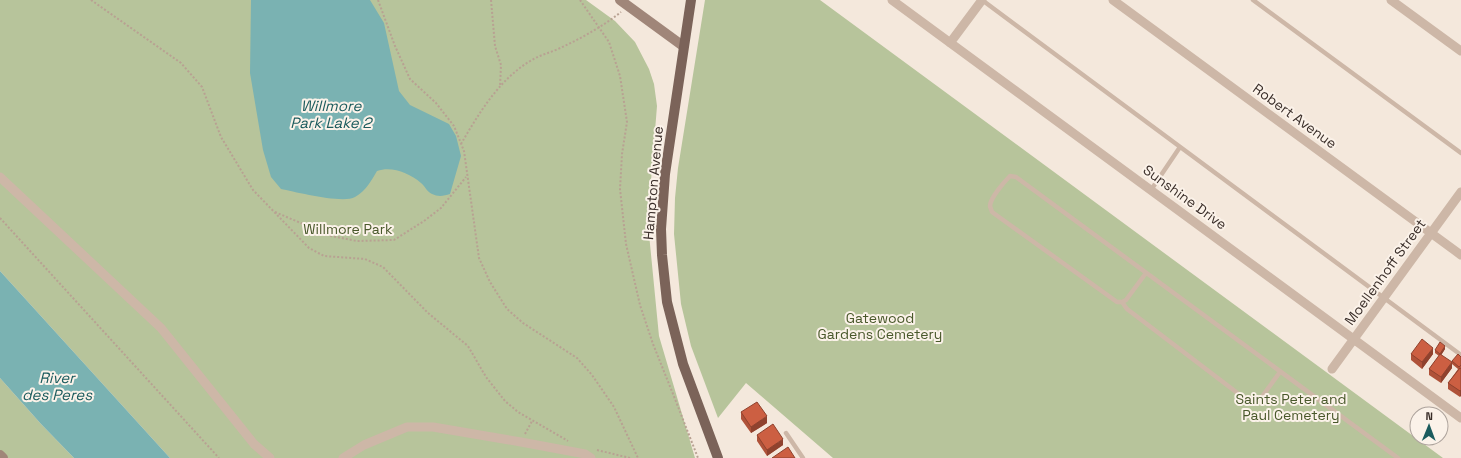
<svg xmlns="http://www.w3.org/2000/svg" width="1461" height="458" font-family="'Space Grotesk',sans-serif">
	<rect width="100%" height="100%" fill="#f4e8dc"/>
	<path fill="#b7c49b" d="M0 0H586L615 21 635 42 649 69 654 84 657 106 649 205V234L659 336 695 458H170L0 271Z
		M705 0H820L1443 458H833L746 383 718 418 691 346 681 304 674 234 675 198 678 168Z
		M0 378 41 424 74 458H0Z"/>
	<path fill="#7ab2b2" d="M251 0H370L384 23 399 91 410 105 449 124 456 136 461 156 450 194C444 196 438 197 432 194 427 192 425 186 421 183 409 173 392 166 377 171 371 181 366 191 355 197 343 204 296 192 281 189L271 177 263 150 250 73Z
		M0 271 170 458H74L41 424 0 378Z"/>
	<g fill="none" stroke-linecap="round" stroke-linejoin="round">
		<path stroke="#b8a192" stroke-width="2" stroke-dasharray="2 2" stroke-linecap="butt" d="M91 0 181 63 202 87 221 137 253 190 309 248 324 256 365 259 383 267 428 313 468 346 486 377 505 401 518 412 568 441
			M378 0 395 46 410 79 436 103 454 126 464 151 479 258 490 282 507 309 523 323 577 358 592 375 614 407 638 458
			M491 0 495 46 501 65 500 86
			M580 0 609 42 620 76 627 122 622 154 620 189 626 244 640 305 653 344 675 399 698 458
			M461 144C479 113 500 78 532 60 540 55 549 53 558 49 580 39 602 27 621 12
			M275 212 331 236 357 241 394 240 424 221 441 208 466 177
			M0 218 219 458
			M525 434 532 421
			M597 450 630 458"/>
		<path stroke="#cdb7a7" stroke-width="4.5" d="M982 0 1461 355
			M1253 0 1461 153
			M1151 190 1180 147
			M1146 273 1126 300 1122 302H1117L992 212C992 211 990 207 990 206 990 198 1005 181 1010 176L1016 177 1398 458
			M1122 302 1127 309 1244 398 1252 399 1261 398 1280 372
			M786 433 803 458"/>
		<path stroke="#cdb7a7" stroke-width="9" d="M892 0 1461 418
			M1113 0 1461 255
			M1391 0 1461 51
			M950 43 982 0
			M0 177 161 328 254 444 270 458
			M1332 369 1461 192
			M343 458 364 445 407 427H433L521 442 585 454 591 458"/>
		<path stroke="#a08679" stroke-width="10" d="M620 0 683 46
			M0 455 3 458"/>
		<path stroke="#7b6359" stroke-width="10" d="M691 0 665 174 661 229 662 255 667 302 683 364 718 458"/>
	</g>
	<path fill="#af5239" d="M1445 349 1441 355 1452 368 1441 383 1429 375V369L1439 356 1435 353V350Z
		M1411 354H1433L1422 369 1411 360Z
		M1461 357V368L1460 397 1448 389V383L1458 369 1452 364V361Z
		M741 412 767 423 751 433 741 419Z
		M757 435 783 445 767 456 757 441Z"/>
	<path fill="#8f422e" d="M1445 346V349L1440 357V354Z
		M1433 348V354L1422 369V362Z
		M1452 362V368L1441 383V377Z
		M1461 390V396L1460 397V391Z
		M767 416V423L751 433V427Z
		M783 439V445L767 456V450Z"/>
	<path fill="#cc5f42" stroke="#8f422e" d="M1422 339 1433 348 1422 362 1411 354Z
		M1440 342 1445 346 1440 354 1435 350Z
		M1440 354 1452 362 1441 377 1429 369Z
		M1458 354 1461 357V365L1459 367 1452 361Z
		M1460 368 1461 369V390L1460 391 1448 383Z
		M757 402 767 416 751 427 741 412Z
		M773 424 783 439 767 450 757 435Z
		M788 447 795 458H772Z"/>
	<g text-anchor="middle" stroke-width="4" stroke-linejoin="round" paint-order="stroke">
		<g font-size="14" fill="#392d28" stroke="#fbf2e9">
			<text transform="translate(1295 116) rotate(36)" y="5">Robert Avenue</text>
			<text transform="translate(653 183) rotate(-85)" y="5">Hampton Avenue</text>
			<text transform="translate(1185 197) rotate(36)" y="5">Sunshine Drive</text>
			<text transform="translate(1385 272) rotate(-54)" y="5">Moellenhoff Street</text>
		</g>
		<g font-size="14" fill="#49582b" stroke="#fbf2e9">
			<text x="348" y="234">Willmore Park</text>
			<text x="880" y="323">Gatewood<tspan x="880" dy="16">Gardens Cemetery</tspan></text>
			<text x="1291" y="404">Saints Peter and<tspan x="1291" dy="16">Paul Cemetery</tspan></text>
		</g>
		<g font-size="15" font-style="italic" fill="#1b5b5d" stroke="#fbf2e9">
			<text x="331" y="111">Willmore<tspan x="331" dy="17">Park Lake 2</tspan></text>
			<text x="57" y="383">River<tspan x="57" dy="17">des Peres</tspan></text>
		</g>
	</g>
	<g transform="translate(1429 426) rotate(1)"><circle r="19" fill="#fbf2e9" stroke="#ada39c"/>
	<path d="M0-3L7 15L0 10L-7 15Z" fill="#1b5b5d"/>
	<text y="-6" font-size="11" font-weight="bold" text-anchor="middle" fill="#392d28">N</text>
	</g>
</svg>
